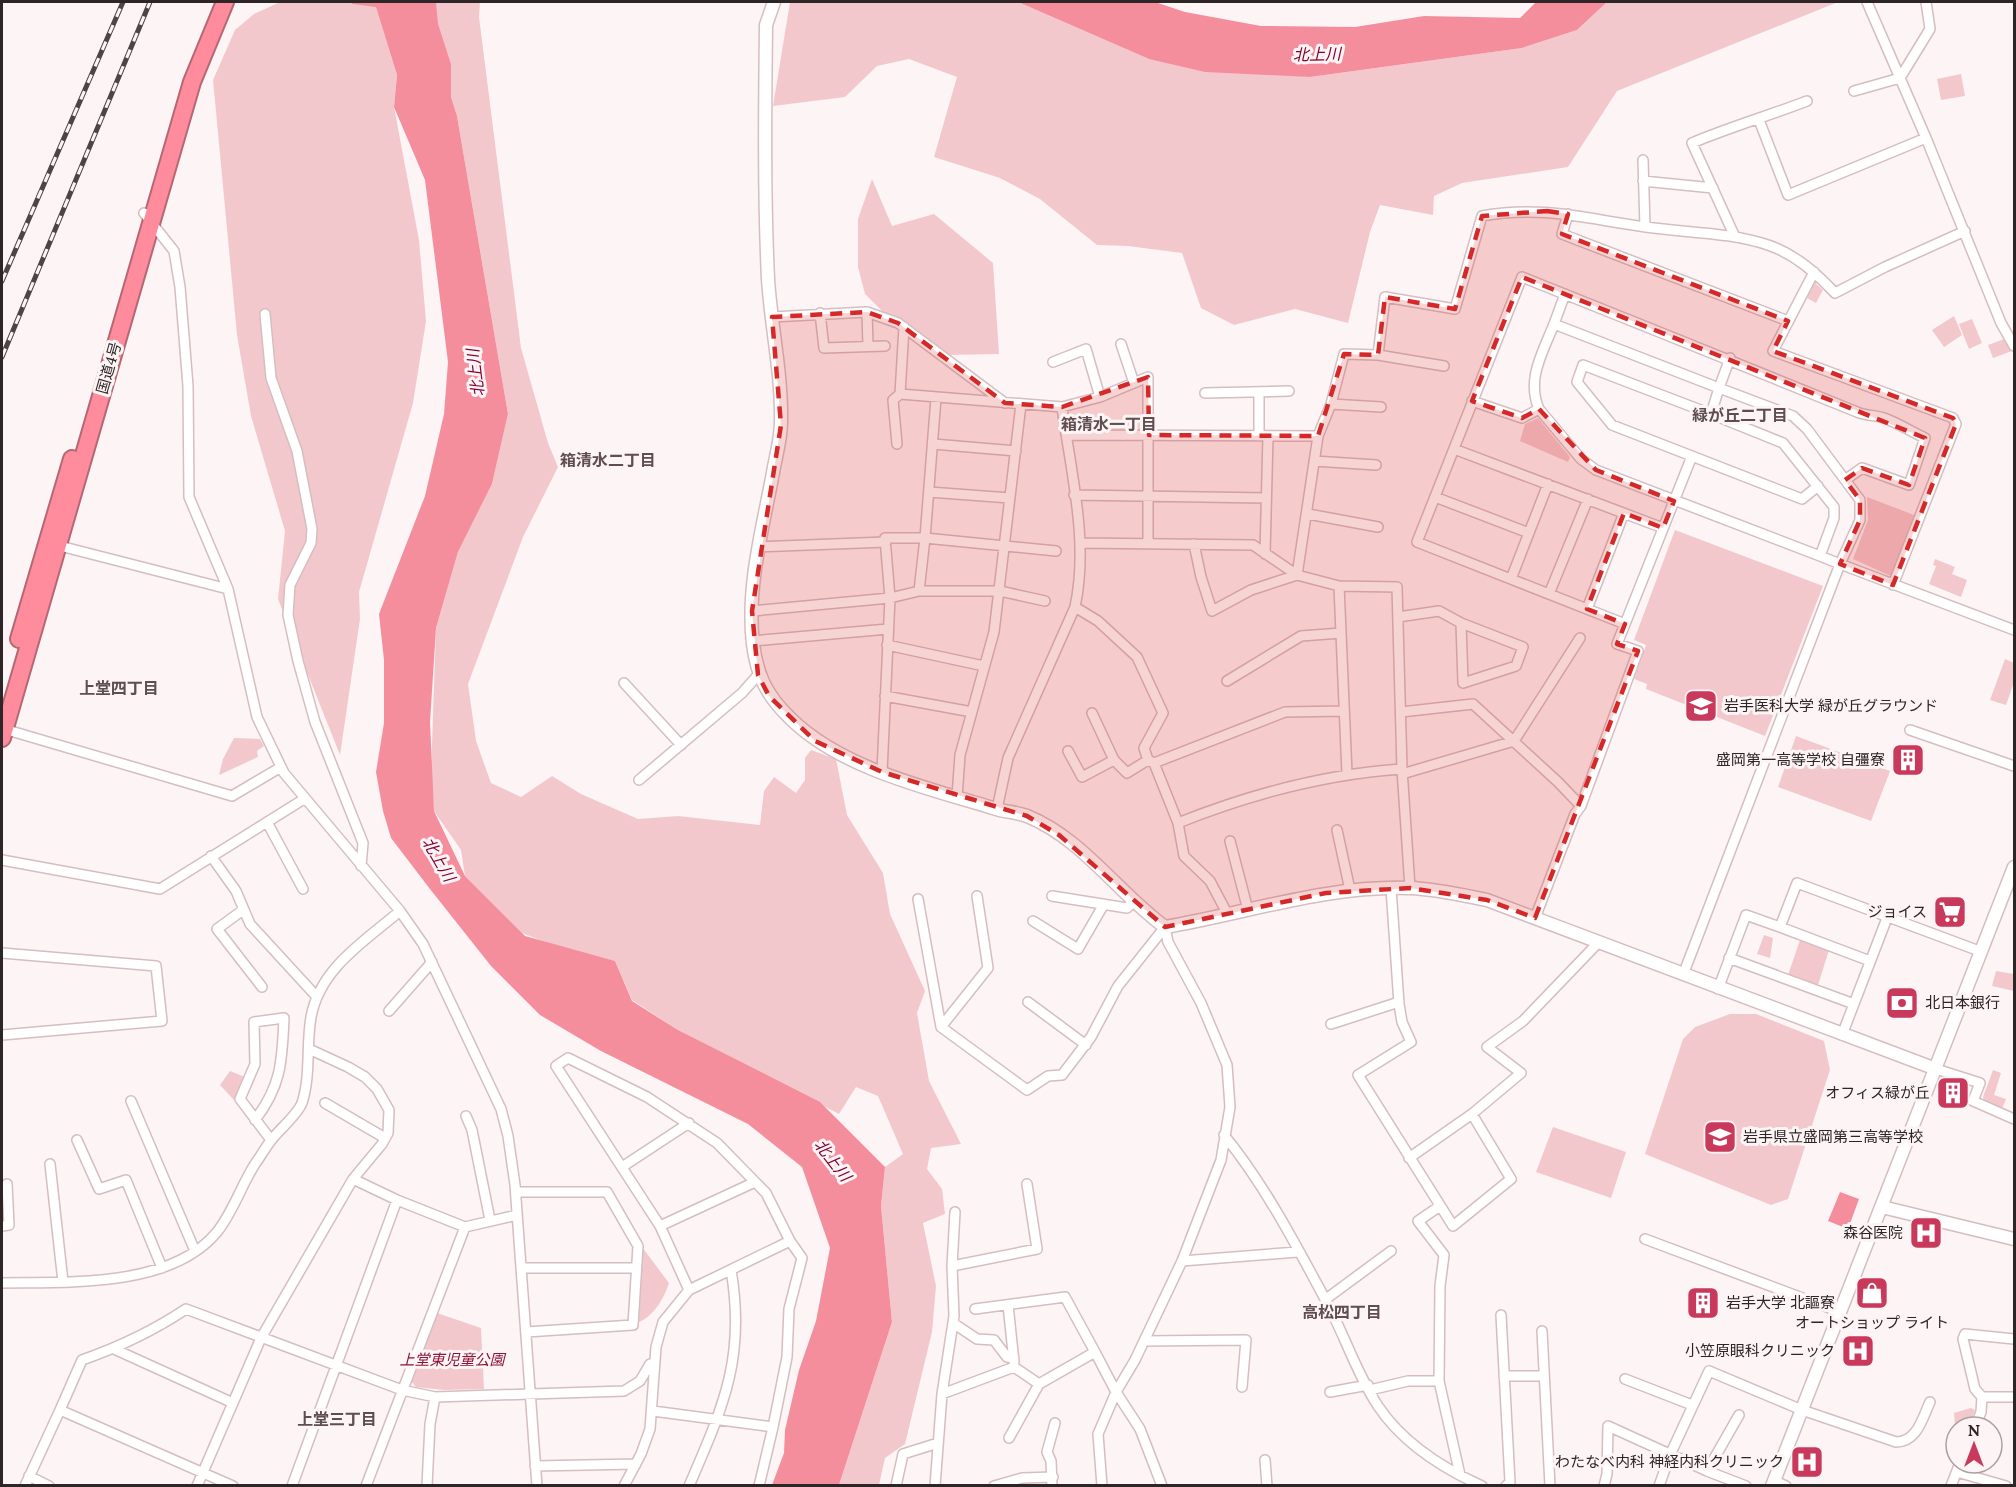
<svg xmlns="http://www.w3.org/2000/svg" width="2016" height="1487" font-family="Lora,'Noto Sans JP',serif">
	<rect width="100%" height="100%" fill="#fdf4f5"/>
	<path fill="#f3c8cd" d="M280 2H352V4L376 6 397 75 394 107 419 240 426 321 413 403 359 592 360 619 340 755 278 599 285 531 251 416 237 335 213 80 235 30 254 14Z
		M436 2H480L479 17 521 348 548 443 558 467 523 537 468 684 476 741 491 783 521 797 552 776 581 794 638 819 678 816 760 825 764 791 774 777 796 793 805 780V758L811 750 836 759 847 815 883 873 890 914 925 991 917 1013 929 1081 961 1144 931 1148 927 1169 942 1189 945 1214 923 1223 936 1286 932 1332 905 1444 885 1458 879 1485H839L892 1322 881 1206 885 1167 903 1154 878 1096 856 1087 839 1114 678 1030 632 1000 615 961 558 947 522 933 465 876 461 850 434 811 431 773 436 628 458 552 492 484 508 414 457 116 451 97V64L437 24Z
		M790 2H1018L1149 59 1310 77 1522 48 1577 30 1607 2H1838L1617 91 1568 167 1462 183 1434 196 1433 215 1380 205 1370 232 1348 323 1295 309 1234 325 1201 308 1182 253 1128 246 1097 245 1040 199 1000 178 934 157 957 77 909 59 877 66 845 97 773 106Z
		M1961 74 1965 96 1941 100 1937 79Z
		M872 179 892 226 934 214 993 263 999 354 946 355 885 314 865 294 858 267V219Z
		M1815 283 1823 290 1816 303 1807 298Z
		M1954 316 1962 335 1944 347 1932 330Z
		M1972 319 1982 343 1969 349 1959 324Z
		M2007 338 2012 351 1993 358 1988 345Z
		M1538 418 1570 457 1568 462 1520 441 1525 424Z
		M1867 497 1914 515 1893 577 1853 559 1868 520Z
		M1675 530 1823 586 1765 736 1646 689 1647 684 1634 679 1646 645 1634 640Z
		M1935 559 1955 567 1952 574 1967 580 1961 597 1929 584 1936 566 1933 565Z
		M2005 659 2014 663V682L2006 705 1990 700Z
		M1796 736 1890 771 1871 821 1778 787Z
		M234 738 260 739 264 746 257 751 258 757 219 775 223 759Z
		M1764 935 1773 938 1770 958 1757 954Z
		M1800 940 1829 950 1818 985 1788 975Z
		M1996 971 2014 974V991L1992 986Z
		M1730 1014H1756L1824 1041 1830 1070 1788 1199 1771 1205 1645 1154 1683 1039 1695 1027Z
		M1993 1070 2001 1073 1994 1095 2006 1099 2002 1109 1985 1102 1983 1097Z
		M230 1071 245 1077 234 1100 220 1085Z
		M1553 1127 1626 1152 1611 1198 1536 1172Z
		M642 1247 669 1283C664 1298 654 1316 639 1322Z
		M437 1313 481 1328 484 1389 444 1390 416 1387 411 1381Z
		M1971 1408 1975 1410 1968 1427H1956V1440L1954 1413Z"/>
	<path fill="#f48e9d" d="M352 2H436L438 24 451 64V97L457 116 508 414 492 484 458 552 436 628 430 722 434 811 465 876 525 936 615 961 632 1001 678 1030 820 1102 885 1167 881 1206 892 1322 839 1485H772L784 1453 785 1430 799 1370 816 1321 830 1248 802 1167 748 1124 601 1051 540 1015 491 966 430 889 391 838 383 811 376 772 384 723V660L379 614 425 496 444 414 448 362 425 180 394 107 397 75 376 7 352 4Z
		M1018 2H1155L1185 12 1261 26 1355 27 1424 16 1520 18 1536 2H1607L1577 30 1522 48 1310 77 1205 72 1149 59Z
		M1840 1192 1859 1199 1848 1229 1828 1221Z"/>
	<g fill="none" stroke-linecap="round" stroke-linejoin="round">
		<g stroke="#d5bec0" stroke-width="12">
			<path id="street" d="M1854 91 1900 78 1867 2
				M1759 120 1788 195 1926 138 2001 323 2014 346
				M1926 138 1900 78 1930 29 1926 2
				M1643 160 1645 227
				M1643 181 1713 188
				M144 213 174 251 180 287 188 386 189 497 228 589 257 717 284 773 400 911 423 944 501 1109 508 1136 515 1185 537 1486
				M1568 214 1562 234 1788 321
				M1735 237 1692 143C1730 127 1768 116 1807 101
				M1814 272 1773 351 1953 418 1956 424 1893 585
				M1565 294 1554 324 1719 388 1730 358
				M867 312 868 346
				M820 313 824 348 885 346
				M265 314 271 378 297 451 312 529 311 543 290 585 288 615 298 661 315 722 363 843 361 866
				M772 317 867 312 898 323 1005 403
				M904 327 900 394 1062 407 1100 397
				M1121 344 1134 383
				M1378 355 1444 366
				M1053 362 1086 349 1100 397 1148 377V544
				M1719 388 1793 416 1807 429 1860 500V520L1840 564 1820 556 1834 518V507L1783 443 1711 414Z
				M1205 393 1289 391
				M1472 401 1522 418 1539 409 1581 459 1596 470 1820 556
				M1331 404 1381 407
				M1539 409C1526 379 1543 352 1554 324
				M1711 414 1583 365 1577 382 1612 425 1802 499 1818 486
				M1066 435 1318 436
				M1259 436V392
				M897 444 893 400 900 394
				M933 444 1016 451
				M1454 449 1663 528
				M1314 461 1376 465
				M929 492 1010 498
				M1074 495 1266 498
				M1435 497 1529 533
				M1308 514 1378 527
				M1080 543 1253 545 1297 575 1339 586 1397 587 1402 769 1410 888
				M1194 544 1201 577 1212 611 1251 590 1297 575
				M56 545 228 589
				M758 547 886 542
				M1265 554 1268 436
				M1297 575 1318 436 1331 404 1344 354 1378 355 1385 297 1455 309 1482 216C1544 205 1586 219 1646 227 1687 233 1729 232 1768 245 1795 254 1816 273 1835 293L1885 267 1965 231
				M1511 579 1548 484
				M1339 586 1347 774
				M919 591H1000L1045 601
				M1549 594 1588 499
				M1075 607 1098 621 1137 657 1163 713 1144 748 1148 760 1154 763 1178 823 1184 856 1210 881 1228 915
				M1587 609 1624 513
				M752 611 890 598 919 591 925 538 1056 551
				M1398 617 1439 611 1461 623 1523 647 1516 666 1463 683 1461 623
				M1625 624 1692 456
				M752 641 888 629
				M887 645 984 666
				M1227 681 1301 636 1341 633
				M624 683 681 745
				M885 696 972 712
				M1401 712 1473 704 1558 782 1581 806 1575 814 1535 918
				M1092 713 1114 760
				M4 729 232 796 281 767
				M1910 730 2014 766
				M1068 751 1082 777 1114 760 1127 773 1148 760
				M1154 763 1285 712 1344 711
				M882 772 890 598 885 538H925L936 398
				M1402 774 1514 741 1580 638
				M639 780 742 693 758 675
				M957 797 960 755 994 632 1021 404
				M1581 806 1638 651 1617 644 1625 624 1417 542 1522 277C1634 322 1745 366 1857 412 1866 416 1875 415 1884 418 1898 423 1912 432 1925 438L1909 485 1862 468 1845 480
				M997 809 1008 758 1075 607C1089 542 1071 473 1062 407
				M267 822 303 889
				M1178 823C1248 795 1326 774 1402 769
				M1337 830 1350 890
				M1230 841 1248 910
				M211 856 236 891 250 924 317 997
				M2 860 160 889 304 799
				M1391 888 1399 1004 1402 1022 1411 1042 1358 1075 1453 1226 1511 1179 1472 1114 1521 1073 1487 1047 1523 1021 1597 944
				M1052 896 1127 908 1133 902
				M918 899 941 1027 1027 1090 1048 1076 1062 1075 1091 1037 1118 986 1165 927
				M243 910 217 929 262 987
				M1033 921 1078 949 1104 904
				M1780 927 1870 961
				M2 953 156 966 162 1021 2 1035
				M1729 958 1854 1004
				M1683 975 1840 564 2014 630
				M1718 989 1746 915 1780 927 1797 883 1982 952
				M1028 1002 1086 1045
				M389 1011 432 962
				M1331 1024 1399 1002
				M941 1027 988 968 977 896
				M1842 1035 1887 918
				M1936 1069 1980 1083 1973 1101 2014 1119
				M131 1101 195 1251
				M325 1103 385 1138
				M466 1116 472 1130 490 1220
				M255 1120C282 1085 282 1060 284 1018L254 1022 255 1064 240 1099 271 1140
				M1224 1135C1264 1184 1295 1243 1325 1299 1344 1333 1356 1373 1378 1406 1402 1442 1442 1468 1482 1486
				M77 1140 99 1189 126 1180 162 1268
				M1409 1158 1472 1114
				M50 1164 63 1282
				M622 1167 689 1123
				M353 1179 397 1200 465 1227
				M516 1192H607L638 1246 633 1325 526 1332
				M1440 1206 1418 1221 1444 1255 1440 1286 1439 1381 1460 1475
				M2 1226 9 1225 7 1184
				M660 1226 755 1182
				M1645 1239 1840 1312
				M1182 1261 1297 1252
				M952 1266 1037 1249 1027 1184
				M521 1268H636
				M2 1283C67 1282 171 1288 217 1232 233 1212 241 1186 255 1164 261 1156 266 1146 273 1138 281 1128 297 1115 302 1103 311 1075 306 1045 311 1017 320 968 365 941 400 911
				M1326 1299 1391 1251
				M1008 1305 1014 1362
				M975 1309 1065 1297 1095 1352
				M1501 1315 1510 1482 1506 1486
				M953 1323 977 1339 994 1340 1007 1357 1014 1358
				M1542 1331 1550 1486
				M1144 1341 1246 1340 1242 1387
				M114 1349 233 1403
				M1504 1376H1544
				M1625 1379 1692 1405
				M1370 1390 1408 1381H1439
				M1330 1392 1368 1385
				M942 1394 1014 1367 1039 1384 1095 1352 1116 1392 1140 1429 1162 1486
				M1982 1397H2014
				M60 1410 82 1360C119 1347 153 1331 186 1309L402 1390 435 1397 624 1391 640 1381 650 1364
				M653 1411 773 1427 787 1357 789 1309 802 1258 790 1241
				M1975 1427 1981 1412 1982 1397 1975 1389 1963 1339 1965 1334 2014 1339
				M1009 1438 1039 1384
				M1265 1460 1267 1486
				M535 1466 636 1464
				M1707 1471 1739 1415
				M1957 1472 2006 1486
				M29 1476 49 1486
				M1775 1481 1786 1486
				M25 1486 60 1410 233 1486
				M197 1486 261 1338 353 1179 382 1144 388 1133 389 1110 377 1089 365 1077 348 1067 309 1049
				M292 1486 397 1200
				M366 1486 465 1227 517 1215
				M427 1486 430 1424 435 1397
				M624 1486 641 1454 650 1429 656 1347 663 1322 689 1290 790 1241 766 1193 717 1143 647 1097 568 1058 556 1066 660 1226 689 1290
				M689 1486C723 1407 746 1358 731 1270
				M759 1486 773 1427
				M896 1486 903 1454 938 1443
				M935 1486 942 1394 954 1316 952 1266 955 1212
				M994 1486 1022 1478 1053 1477
				M1052 1486 1051 1461 1047 1452 1055 1423
				M1102 1486 1098 1434 1116 1392 1135 1360 1182 1261 1221 1160 1230 1107 1227 1065 1201 1003 1168 942 1165 927
				M1604 1486 1607 1474 1608 1426 1707 1471 1746 1486
				M1659 1486 1670 1455 1709 1371 1802 1410 1896 1442C1917 1442 1922 1419 1930 1402
				M1951 1486 1960 1463"/>
		</g>
		<g stroke="#d5bec0" stroke-width="15">
			<path id="secondary" d="M774 2 766 25C765 110 764 194 768 279 771 326 782 374 781 422 781 437 777 452 774 467 764 524 746 585 753 644 757 676 767 696 790 718 840 768 927 788 993 808 1004 812 1017 812 1027 816 1082 838 1119 894 1165 927 1247 913 1327 885 1410 888 1436 889 1462 895 1487 900L1936 1069
				M1882 1207 2014 1239
				M1772 1486 2014 867"/>
		</g>
		<g stroke="#b56873" stroke-width="20">
			<path id="highway" d="M19 639 72 459
				M2 738 192 82 225 2"/>
		</g>
		<use href="#street" stroke="#fff" stroke-width="9"/>
		<use href="#secondary" stroke="#fff" stroke-width="12"/>
		<use href="#highway" stroke="#fe8c9d" stroke-width="16"/>
		<g stroke="#4d4445" stroke-width="5">
			<path id="rail" d="M2 281 123 2
				M2 357 150 2"/>
		</g>
		<use href="#rail" stroke="#fdf4f5" stroke-width="3" stroke-dasharray="9" stroke-linecap="butt"/>
	</g>
	<path fill="#d62828" fill-opacity="0.2" stroke="#d62828" stroke-width="4.5" stroke-dasharray="12 8" stroke-linejoin="round" d="M1547 211 1568 214 1562 234 1788 321 1773 351 1953 418 1956 424 1893 585 1840 564 1860 520V500L1845 480 1862 468 1909 485 1925 438 1522 277 1472 401 1522 418 1539 409 1596 470 1674 501 1663 528 1624 513 1587 609 1625 624 1617 644 1638 651 1535 918 1487 900 1410 888 1326 893 1165 927 1059 835 1027 816 882 772 815 741 769 696 758 675 752 611 781 425 772 317 867 312 898 323 1005 403 1062 407 1148 377 1149 435 1318 436 1344 354 1378 355 1385 297 1455 309 1482 216Z"/>
	<defs>
		<g id="university-square" transform="scale(1.725)"><rect x="-9" y="-9" width="18" height="18" rx="4" fill="#c8395b" stroke="#fdf4f5"/><path d="M0-5L7-2L0 1L-7-2ZM-4 1L0 2.5L4 1V4Q0 6-4 4Z" fill="#fff"/></g>
		<g id="building-square" transform="scale(1.725)"><rect x="-9" y="-9" width="18" height="18" rx="4" fill="#c8395b" stroke="#fdf4f5"/><path d="M-4-6H4V6H1V3H-1V6H-4ZM-2.5-4.3h1.7v1.8h-1.7ZM.8-4.3h1.7v1.8H.8ZM-2.5-1h1.7V.8h-1.7ZM.8-1h1.7V.8H.8Z" fill="#fff"/></g>
		<g id="supermarket-square" transform="scale(1.725)"><rect x="-9" y="-9" width="18" height="18" rx="4" fill="#c8395b" stroke="#fdf4f5"/><path d="M-6-5.5h2.5l.6 2H6L4.5 2H-2.5L-4.4-4H-6ZM-1.5 3.2a1.3 1.3 0 1 0 .1 0ZM3 3.2a1.3 1.3 0 1 0 .1 0Z" fill="#fff"/></g>
		<g id="bank-square" transform="scale(1.725)"><rect x="-9" y="-9" width="18" height="18" rx="4" fill="#c8395b" stroke="#fdf4f5"/><path d="M-6-4H6V4H-6ZM0-2.3a2.3 2.3 0 1 0 0 4.6a2.3 2.3 0 1 0 0-4.6Z" fill="#fff"/></g>
		<g id="school-square" transform="scale(1.725)"><rect x="-9" y="-9" width="18" height="18" rx="4" fill="#c8395b" stroke="#fdf4f5"/><path d="M0-5L7-2L0 1L-7-2ZM-4 1L0 2.5L4 1V4Q0 6-4 4Z" fill="#fff"/></g>
		<g id="hospital-square" transform="scale(1.725)"><rect x="-9" y="-9" width="18" height="18" rx="4" fill="#c8395b" stroke="#fdf4f5"/><path d="M-5-5h3v3.5h4V-5h3V5h-3V1.5h-4V5h-3Z" fill="#fff"/></g>
		<g id="shop-square" transform="scale(1.725)"><rect x="-9" y="-9" width="18" height="18" rx="4" fill="#c8395b" stroke="#fdf4f5"/><path d="M-5-2.5h2.3a2.7 3.5 0 0 1 5.4 0H5L5.5 6h-11ZM-1.5-2.5h3a1.5 2.3 0 0 0-3 0Z" fill="#fff"/></g>
	</defs>
	<g fill-rule="evenodd">
		<use href="#university-square" x="1701" y="706"/>
		<use href="#building-square" x="1908" y="760"/>
		<use href="#supermarket-square" x="1950" y="912"/>
		<use href="#bank-square" x="1902" y="1003"/>
		<use href="#building-square" x="1953" y="1093"/>
		<use href="#school-square" x="1720" y="1137"/>
		<use href="#hospital-square" x="1926" y="1233"/>
		<use href="#shop-square" x="1872" y="1293"/>
		<use href="#building-square" x="1703" y="1303"/>
		<use href="#hospital-square" x="1858" y="1351"/>
		<use href="#hospital-square" x="1807" y="1462"/>
	</g>
	<g text-anchor="middle" stroke-width="6" stroke-linejoin="round" paint-order="stroke">
		<g font-size="15" fill="#2e2526" stroke="#fdf4f5">
			<text transform="translate(109 368) rotate(-74)" y="5">国道4号</text>
		</g>
		<g font-size="15" fill="#2e2526" stroke="#fdf4f5" text-anchor="end">
			<text x="1724" y="711" text-anchor="start">岩手医科大学 緑が丘グラウンド</text>
			<text x="1885" y="765">盛岡第一高等学校 自彊寮</text>
			<text x="1927" y="917">ジョイス</text>
			<text x="1925" y="1008" text-anchor="start">北日本銀行</text>
			<text x="1930" y="1098">オフィス緑が丘</text>
			<text x="1743" y="1142" text-anchor="start">岩手県立盛岡第三高等学校</text>
			<text x="1903" y="1238">森谷医院</text>
			<text x="1726" y="1308" text-anchor="start">岩手大学 北謳寮</text>
			<text x="1872" y="1328" text-anchor="middle">オートショップ ライト</text>
			<text x="1835" y="1356">小笠原眼科クリニック</text>
			<text x="1784" y="1467">わたなべ内科 神経内科クリニック</text>
		</g>
		<g font-size="15" font-style="italic" fill="#8d1337" stroke="#fdf4f5">
			<text x="452" y="1365">上堂東児童公園</text>
		</g>
		<g font-size="16" font-style="italic" fill="#82002f" stroke="#fdf4f5">
			<text transform="translate(1317 54) rotate(-1)" y="6">北上川</text>
			<text transform="translate(475 373) rotate(-97)" y="6">北上川</text>
			<text transform="translate(439 859) rotate(60)" y="6">北上川</text>
			<text transform="translate(833 1160) rotate(52)" y="6">北上川</text>
		</g>
		<g font-size="16" font-weight="bold" fill="#5f4d4f" stroke="#fdf4f5">
			<text x="1740" y="421">緑が丘二丁目</text>
			<text x="1109" y="430">箱清水一丁目</text>
			<text x="608" y="466">箱清水二丁目</text>
			<text x="119" y="694">上堂四丁目</text>
			<text x="1342" y="1318">高松四丁目</text>
			<text x="337" y="1425">上堂三丁目</text>
		</g>
	</g>
	<rect width="2016" height="1487" fill="none" stroke="#2e2526" stroke-width="6"/>
	<g transform="translate(1974 1445)"><circle r="28" fill="#fdf4f5" stroke="#aaa1a2" stroke-width="1.5"/>
	<path d="M0-4.5L10 22L0 15L-10 22Z" fill="#c8395b"/>
	<text y="-9" font-size="16" font-weight="bold" text-anchor="middle" fill="#2e2526">N</text>
	</g>
</svg>
